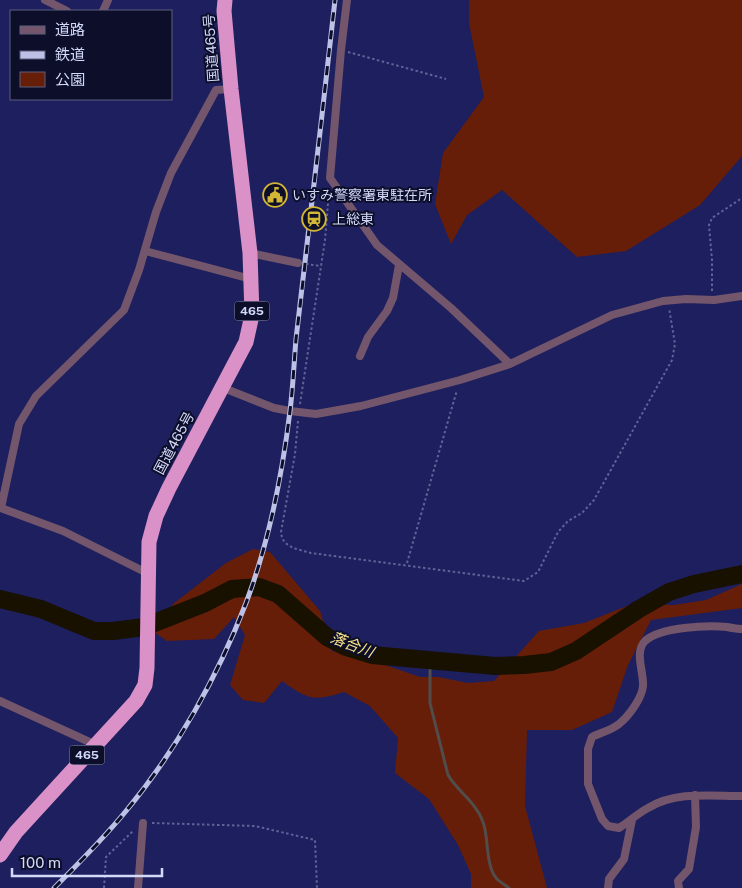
<svg xmlns="http://www.w3.org/2000/svg" width="742" height="888" font-family="'Public Sans','Noto Sans JP',sans-serif">
	<rect width="100%" height="100%" fill="#1e1f5e"/>
	<path fill="#671e08" d="M469 0H742V156L700 205 626 251 577 257 502 190 467 215 451 244 435 204 443 153 484 97 469 23Z
		M253 549 270 552 320 611 332 651 365 658 420 677H438L468 683 494 681 539 631 584 623 632 604 674 605 706 600 742 584V608L651 620 628 665 612 712 572 730H527L525 806 547 888H471V874L458 845 429 799 395 773 398 738 370 706 344 692C313 702 307 699 282 681L264 703 243 700 230 685 245 635 234 617 214 639 167 641 154 632 173 604 226 563Z"/>
	<g fill="none" stroke-linecap="round" stroke-linejoin="round">
		<path stroke="#504d4b" stroke-width="3" d="M430 660V703L448 775C458 792 476 802 483 822 489 837 485 866 497 879 500 882 505 885 509 888"/>
		<path stroke="#181100" stroke-width="18" d="M0 599 41 609 94 631H113L144 627 205 603 232 589 259 587 278 594 327 637 346 647 372 655 495 666 524 665 551 662 576 651 639 609 669 592 694 584 742 574"/>
		<path stroke="#606397" stroke-width="2" stroke-dasharray="2.5 2.5" stroke-linecap="butt" d="M348 52 446 79
			M306 264 321 266
			M712 291V260L709 225 712 218 742 198
			M300 404 325 240 329 191
			M298 421 295 454 281 532C282 548 298 549 311 553L524 581 538 572 558 532 568 521 582 513 594 500 672 360 675 344 669 308
			M407 563 457 390
			M152 823 255 826 315 840 317 888
			M104 888 106 857 133 831"/>
		<path stroke="#73566b" stroke-width="8" d="M45 0 67 11
			M347 0 341 50 330 178 377 245 451 308 510 364
			M103 11 108 0
			M145 251 251 279
			M250 253 298 263
			M360 356 368 337 387 311 393 298 399 265
			M221 387 274 408 290 411 316 414 361 406 460 380 510 364 612 315 663 301 686 299 714 300 742 296
			M147 573 63 531 1 508 19 424 36 396 124 310 139 270 156 212 171 173 216 90 231 89
			M742 629C737 629 732 628 727 627 707 625 660 627 645 641 634 652 644 672 643 686 642 698 629 716 619 724 612 730 600 733 592 737L588 749V784L602 819 608 826 619 828C629 822 638 813 648 808 676 791 711 796 742 796
			M0 701 96 745
			M138 888 143 823
			M608 888 609 879 624 859 632 820
			M679 888 678 881 689 869 696 827 695 795"/>
		<path stroke="#d991c7" stroke-width="15" d="M0 855 16 832 136 701 145 685 147 668 149 542 156 516 169 488 246 342 252 315 250 253 231 89 224 11 225 0"/>
		<g stroke="#bcc1e5" stroke-width="5">
			<path id="rail" d="M54 888C79 863 104 838 126 811 176 751 218 676 246 603 269 542 282 476 290 411 293 387 294 363 296 339 310 226 322 113 335 0"/>
		</g>
		<use href="#rail" stroke="#0c0e2a" stroke-width="3" stroke-dasharray="9" stroke-linecap="butt"/>
	</g>
	<defs>
		<g id="civic-ring" transform="scale(1.25)"><circle r="9.5" fill="#0c0e2a" stroke="#d3b635" stroke-width="1.5"/><path d="M-.6-6.5H3V-4.5H.6V-3L4-1V1h2V6H-6V1h2V-1L-.6-3ZM-1.2 2.5V6h2.4V2.5Z" fill="#d3b635"/></g>
		<g id="station-ring" transform="scale(1.25)"><circle r="9.5" fill="#0c0e2a" stroke="#d3b635" stroke-width="1.5"/><path d="M-3-6H3Q5-6 5-4V2Q5 4 3 4L4.5 6H3L1.5 4h-3L-3 6H-4.5L-3 4Q-5 4-5 2V-4Q-5-6-3-6ZM-3.5-4v3h7v-3ZM-3.5 1v1.5H-2V1ZM2 1v1.5H3.5V1Z" fill="#d3b635"/></g>
	</defs>
	<g fill-rule="evenodd">
		<use href="#civic-ring" x="275" y="195"/>
		<use href="#station-ring" x="314" y="219"/>
	</g>
	<g text-anchor="middle" stroke-width="4" stroke-linejoin="round" paint-order="stroke">
		<g fill="#0c0e2a" stroke="#979cbb" stroke-width="1">
			<rect x="234.5" y="301.5" width="35" height="19" rx="4"/>
			<rect x="69.5" y="745.5" width="35" height="19" rx="4"/>
		</g>
		<g font-size="12" font-weight="bold" fill="#d3d9f9">
			<text x="252" y="315">465</text>
			<text x="87" y="759">465</text>
		</g>
		<g font-size="14" fill="#d3d9f9" stroke="#0c0e2a">
			<text transform="translate(211 48) rotate(-94)" y="5">国道465号</text>
			<text transform="translate(174 443) rotate(-62)" y="5">国道465号</text>
		</g>
		<g font-size="14" fill="#d3d9f9" stroke="#0c0e2a" text-anchor="start">
			<text x="292" y="200">いすみ警察署東駐在所</text>
			<text x="332" y="224">上総東</text>
		</g>
		<g font-size="15" font-style="italic" fill="#fae48a" stroke="#0c0e2a">
			<text transform="translate(352 645) rotate(21)" y="5">落合川</text>
		</g>
	</g>
	<rect x="10" y="10" width="162" height="90" fill="#0c0e2a" stroke="#5c5f7d"/>
	<rect x="20" y="26" width="25" height="8" fill="#73566b" stroke="#5c5f7d"/>
	<text x="55" y="35" font-size="15" fill="#d3d9f9">道路</text>
	<rect x="20" y="51" width="25" height="8" fill="#bcc1e5" stroke="#5c5f7d"/>
	<text x="55" y="60" font-size="15" fill="#d3d9f9">鉄道</text>
	<rect x="20" y="72" width="25" height="15" fill="#671e08" stroke="#5c5f7d"/>
	<text x="55" y="85" font-size="15" fill="#d3d9f9">公園</text>
	<path d="M12 868v8h150v-8" fill="none" stroke="#d3d9f9" stroke-width="2.5"/>
	<text x="20" y="868" font-size="15" fill="#d3d9f9" stroke="#0c0e2a" stroke-width="4" paint-order="stroke">100 m</text>
</svg>
